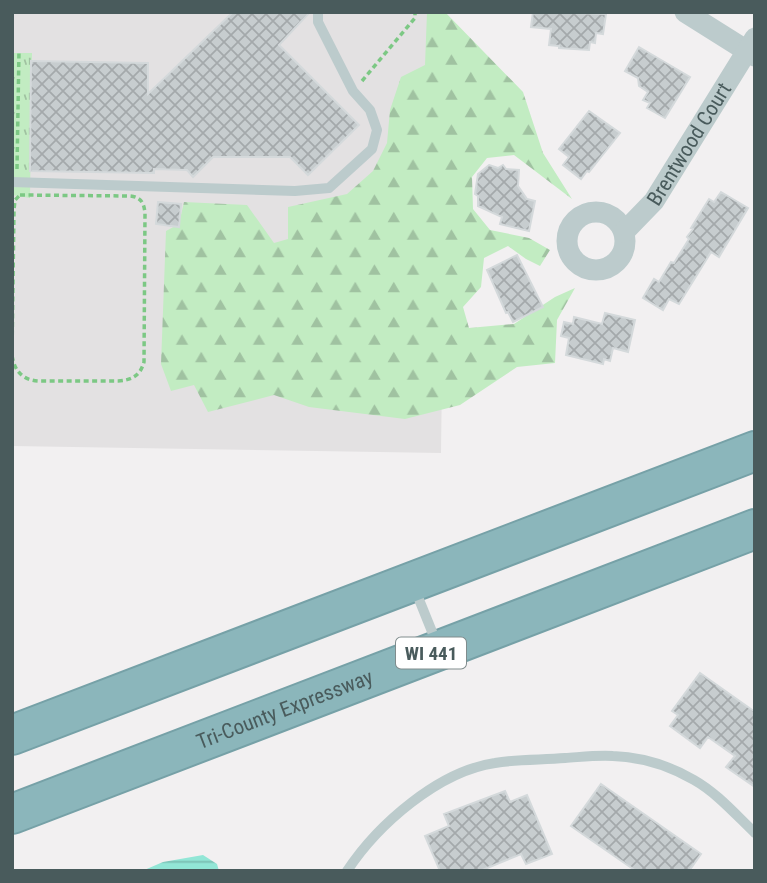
<svg xmlns="http://www.w3.org/2000/svg" width="767" height="883" font-family="'Roboto Condensed',sans-serif">
	<defs>
		<pattern id="forest-firs" width="22" height="20" patternUnits="userSpaceOnUse" patternTransform="scale(1.75)"><rect width="22" height="20" fill="#c2ecc2"/><path d="M5 1l3.5 6h-7zM16 11l3.5 6h-7z" fill="#a0c2a1"/></pattern>
		<pattern id="park-tufts" width="24" height="20" patternUnits="userSpaceOnUse" patternTransform="scale(1.75)"><rect width="24" height="20" fill="#c2ecc2"/><path d="M3 7l-1-3M5 7V3M7 7l1-3M15 17l-1-3M17 17v-4M19 17l1-3" fill="none" stroke="#a0c2a1"/></pattern>
		<pattern id="water-rules" width="6" height="5" patternUnits="userSpaceOnUse" patternTransform="scale(1.75)"><rect width="6" height="5" fill="#92e6d6"/><path d="M0 2.5h6" fill="none" stroke="#79bdb1"/></pattern>
		<pattern id="building-cross-hatch" width="8" height="8" patternUnits="userSpaceOnUse" patternTransform="scale(1.75)"><rect width="8" height="8" fill="#c7cdcf"/><path d="M0 0l8 8M0 8l8-8" fill="none" stroke="#a4a9ab"/></pattern>
	</defs>
	<rect width="100%" height="100%" fill="#f2f0f1"/>
	<path fill="#e3e1e2" d="M12 12H447L441 453 12 446Z"/>
	<path fill="url(#forest-firs)" d="M427 12H445L523 92 543 153 572 199 514 155 487 158 472 177 473 209 490 230 529 238 550 250 540 266 526 259 508 246 484 258 481 287 463 307 469 328 514 324 555 297 575 288 557 320 555 363 517 367 460 405 405 419 309 407 274 395 208 412 194 385 171 391 161 364 166 231 179 224 184 202 247 205 274 243 288 239V207L347 194 373 171 387 143 390 110 401 77 425 65Z"/>
	<path fill="url(#park-tufts)" d="M12 53H32L30 198 12 195Z"/>
	<path fill="url(#water-rules)" d="M203 855 217 864 219 871H142L163 862Z"/>
	<path fill="url(#building-cross-hatch)" stroke="#d4d9db" stroke-width="2" d="M233 12H310L279 45 359 125 308 175 290 157H213L193 177 187 170 154 169V173L30 171 31 61 148 63V94Z
		M533 12 606 14 603 34 596 33 595 43 590 42 589 50 559 48V46L549 45 551 29 531 27Z
		M639 47 690 77 665 118 647 108 650 103 643 100 648 92 639 86 638 78 625 71Z
		M589 111 620 133 589 172 587 171 581 179 563 165 569 157 559 149Z
		M489 165 498 168 503 165 506 169 519 170 518 186 527 199 535 201 529 231 500 224 502 217 478 206V196L475 194 478 174Z
		M721 192 748 208 719 257 711 252 679 304 669 299 663 310 643 298 654 279 659 282 671 262 674 263 689 239 687 237 693 229 691 228 709 199 714 202Z
		M158 202 181 204 179 227 156 224Z
		M517 255 543 307 513 322 508 312 506 313 487 270Z
		M605 313 635 320 628 352 613 348 610 361 604 359 603 364 566 355 569 338 561 336 564 322 573 324 574 317 602 324Z
		M700 673 755 712V787L726 767 735 756 708 737 700 748 670 726 678 715 672 711Z
		M601 784 701 854 689 871H636L571 826Z
		M505 791 510 802 527 795 552 854 526 864 521 854 480 871H440L425 836 449 826 444 814Z"/>
	<g fill="none" stroke-linecap="round" stroke-linejoin="round">
		<g stroke="#76a1a7" stroke-width="42">
			<g id="motorway">
				<path d="M12 735 755 451"/>
				<path id="s2" d="M12 814 755 529"/>
			</g>
		</g>
		<path stroke="#7cc884" stroke-width="3.5" stroke-dasharray="5 3.5" stroke-linecap="butt" d="M362 81 415 18V12
			M17 169 19 50
			M20 195 130 196C141 197 144 203 145 213L144 362C140 376 132 380 118 381H38C22 380 14 370 12 355L14 210 15 200Z"/>
		<path stroke="#bccbcc" stroke-width="10" d="M12 182 295 191 329 188 372 149 377 130 370 110 353 91 318 22V12
			M414 587 437 644
			M347 871C378 824 439 771 495 763 518 759 542 760 565 758 581 757 597 755 613 756 641 757 670 766 694 780 717 793 736 815 755 833"/>
		<g stroke="#bccbcc" stroke-width="21">
			<path d="M685 12 755 56"/>
			<circle cx="596" cy="241" r="29"/>
			<path id="s1" d="M624 232 654 201 755 38"/>
		</g>
		<use href="#motorway" stroke="#8bb6bb" stroke-width="38"/>
	</g>
	<g text-anchor="middle" stroke-width="5" stroke-linejoin="round" paint-order="stroke">
		<rect fill="#fff" stroke="#808c8d" stroke-width="2" x="396" y="637.5" width="70" height="31" rx="5"/>
		<g font-size="19" font-weight="bold" fill="#495b5c">
			<text x="431" y="660">WI 441</text>
		</g>
		<g font-size="21" fill="#495b5c" stroke="#fff">
			<text dy="7" stroke="none"><textPath href="#s1" startOffset="110">Brentwood Court</textPath></text>
			<text dy="7" stroke="none"><textPath href="#s2" startOffset="292">Tri-County Expressway</textPath></text>
		</g>
	</g>
	<rect width="767" height="883" fill="none" stroke="#495b5c" stroke-width="28"/>
</svg>
